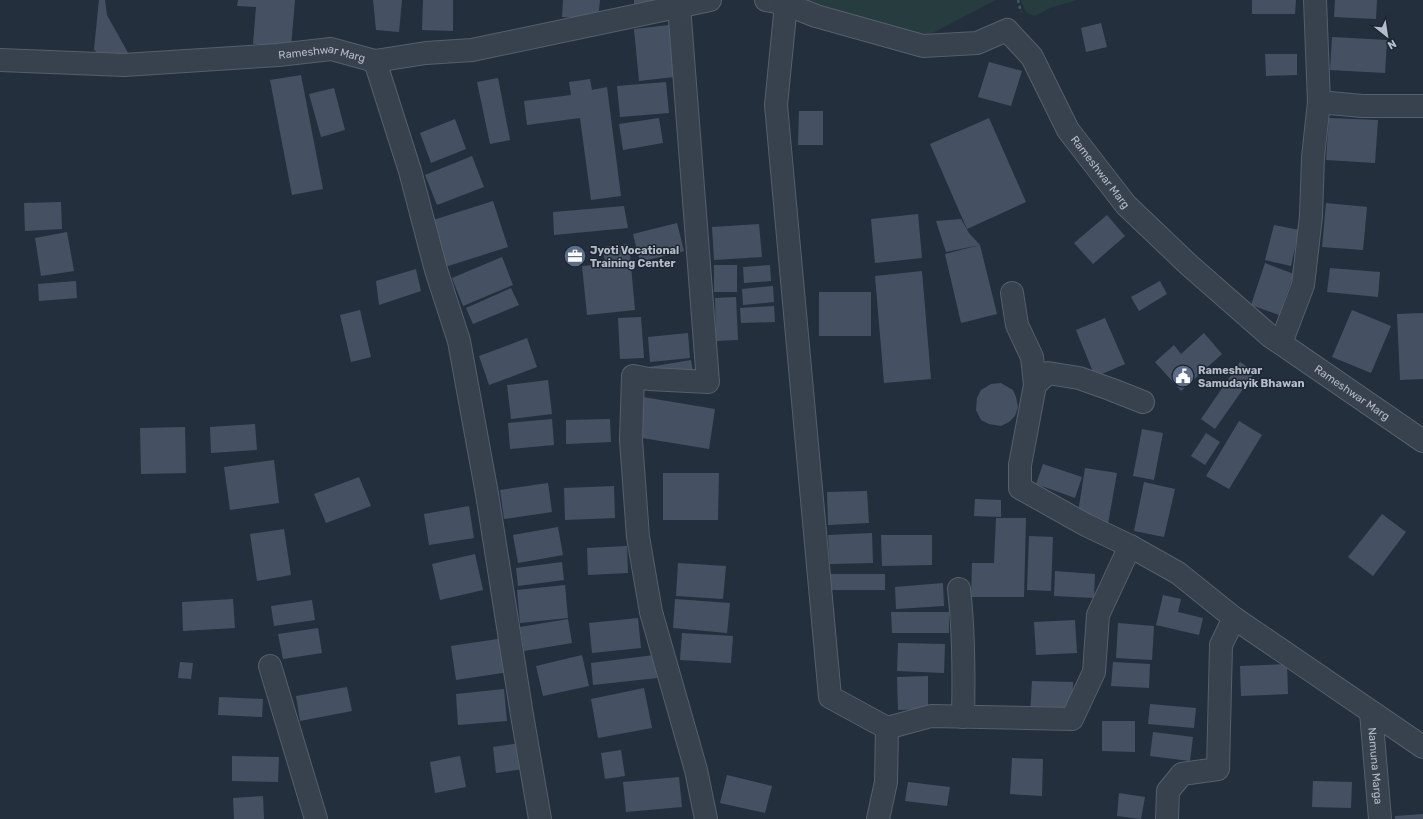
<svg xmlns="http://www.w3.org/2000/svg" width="1423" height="819" font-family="Rubik,sans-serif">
	<rect width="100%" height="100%" fill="#242f3e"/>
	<path fill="#263c3f" d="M789 0H996L921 39Z
		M1021 0H1077L1050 8 1035 16C1026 14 1024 9 1021 0Z"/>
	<path fill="#455162" d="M99 0H105L107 15 132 60 103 63 94 49Z
		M238 0H295L291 47 253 44 256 7 237 6Z
		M373 0H402L399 32 376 30Z
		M423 0H453V31L422 30Z
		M563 0H600L598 19 562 17Z
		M634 0H657V4H634Z
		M1252 0H1296L1295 14H1252Z
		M1335 0H1377L1376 19 1334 17Z
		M1101 23 1107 47 1086 52 1081 28Z
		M669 25 674 77 639 81 634 29Z
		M1332 37 1387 40 1385 73 1330 70Z
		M1265 54H1297V75L1266 76Z
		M989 62 1022 71 1011 106 978 97Z
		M301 75 323 189 292 195 270 80Z
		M498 78 510 140 490 144 477 82Z
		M590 79 592 90 607 87 621 196 591 200 580 118 527 125 524 101 571 95 569 82Z
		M666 82 669 113 620 117 617 86Z
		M334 88 345 130 321 137 309 94Z
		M799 111H823V145H798Z
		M659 118 663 143 623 150 619 124Z
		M989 118 1026 202 967 229 930 144Z
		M1329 118 1378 120 1375 163 1326 160Z
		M455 119 466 149 431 163 420 133Z
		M472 156 484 187 437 205 425 175Z
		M493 201 508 247 445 267 430 221Z
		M61 202 62 229 25 231 24 203Z
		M1326 203 1367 207 1363 250 1322 247Z
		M624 206 628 228 554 235 553 212Z
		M918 214 922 258 875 263 871 219Z
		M1107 215 1125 236 1093 264 1074 243Z
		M961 219 969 233 980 245 946 252 936 221Z
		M677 223 684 251 640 262 633 234Z
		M759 224 762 257 714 260 712 227Z
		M1274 225 1299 230 1291 266 1265 260Z
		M67 232 74 271 41 276 35 238Z
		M629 244 635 310 587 315 582 266 605 264 603 247Z
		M980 245 997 314 961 323 945 254Z
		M502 257 513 285 463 306 452 278Z
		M1265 263 1294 274 1279 315 1251 305Z
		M714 265H737V292H714Z
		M770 265 771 281 744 283 743 267Z
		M1330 268 1380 272 1378 297 1327 292Z
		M416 269 421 291 379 305 376 281Z
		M922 271 931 379 884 383 875 276Z
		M76 281 77 298 39 301 38 284Z
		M1160 281 1167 294 1139 311 1131 297Z
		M773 286 774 302 743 305 742 289Z
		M511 288 519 305 473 324 466 308Z
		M819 292H871V336H819Z
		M736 297 738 340 716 341 715 298Z
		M774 306 775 322 741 323 740 308Z
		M360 310 371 357 351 362 340 315Z
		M1352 310 1391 326 1371 373 1332 357Z
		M1423 313V379L1400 380 1397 314Z
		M641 317 644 358 620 359 618 318Z
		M1105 318 1125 364 1095 377 1076 330Z
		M688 333 690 358 650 362 648 337Z
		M1204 333 1222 354 1181 391 1155 362 1174 345 1181 354Z
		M527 338 537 367 489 385 479 356Z
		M691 360 694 378 658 377 649 367Z
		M1240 362 1255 372 1215 429 1201 419Z
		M548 380 552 414 511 419 507 385Z
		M1001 383 1013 390 1016 397 1018 407 1015 416 1009 422 1001 426 989 424 981 420 976 410 977 398 981 390 991 384Z
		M643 397 715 409 709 449 636 437Z
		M552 419 554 445 510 449 508 423Z
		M610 419 611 442 566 444V420Z
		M1239 421 1262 435 1229 489 1206 476Z
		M255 424 257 450 211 453 210 427Z
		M185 427 186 473 141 474 140 428Z
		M1142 429 1163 433 1154 480 1133 476Z
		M1206 433 1220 442 1205 465 1191 456Z
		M274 460 279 503 230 510 224 467Z
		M1043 464 1082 477 1075 498 1036 484Z
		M1085 468 1117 473 1108 524 1077 519Z
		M663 473H719L718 520H663Z
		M359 477 371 506 326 523 314 494Z
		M1144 482 1175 489 1164 537 1134 531Z
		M548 483 552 512 504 519 500 490Z
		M614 486 615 518 565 520 564 488Z
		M867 491 869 523 828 525 827 492Z
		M975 499 1001 500V517L974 516Z
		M469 506 474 538 429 545 424 514Z
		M1382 514 1406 532 1373 576 1348 557Z
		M996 518H1026L1024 597H971L972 563H994Z
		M558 527 563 555 518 563 513 535Z
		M284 529 291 575 257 581 250 534Z
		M872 533 873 563 830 564 828 535Z
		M881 535H932V565L882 566Z
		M1029 536 1053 537 1051 591 1027 590Z
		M627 546 628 573 588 575 587 548Z
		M475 554 483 590 440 600 432 564Z
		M562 562 564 580 518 586 516 568Z
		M678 563 726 566 723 599 676 596Z
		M1055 571 1095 574 1094 598 1054 596Z
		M827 574H885V590H828Z
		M943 583 944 606 896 609 895 587Z
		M565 585 568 618 520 623 517 590Z
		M1163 595 1181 599 1178 612 1203 618 1199 635 1156 625Z
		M233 599 235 628 183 631 182 602Z
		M675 599 730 603 727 633 673 628Z
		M312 600 315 620 274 626 271 606Z
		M891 612H949V633H892Z
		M638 618 641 648 592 653 589 623Z
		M568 619 572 643 524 651 520 627Z
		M1075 620 1077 653 1036 655 1034 622Z
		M1118 623 1154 626 1152 660 1116 658Z
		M318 628 322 653 283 659 278 634Z
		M682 633 733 636 731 663 680 660Z
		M504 638 509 672 456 680 451 646Z
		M898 643 945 644 944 673 897 671Z
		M582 655 589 686 543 696 536 666Z
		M654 655 657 678 593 685 591 663Z
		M180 662 193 663 191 679 178 678Z
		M1113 662 1150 664 1149 688 1111 686Z
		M1287 664 1288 694 1241 696 1240 666Z
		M928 676V709L898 710 897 677Z
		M1032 681 1073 682 1072 717 1030 715Z
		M347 687 352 711 300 721 296 696Z
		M644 688 652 728 598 738 591 699Z
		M504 689 507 721 458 725 456 694Z
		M219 697 263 699 262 717 218 715Z
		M1150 704 1196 708 1194 728 1148 724Z
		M1102 721H1135V752L1102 751Z
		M1153 732 1193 737 1190 761 1150 756Z
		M520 743 524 769 496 773 493 747Z
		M621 750 625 776 605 779 601 753Z
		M232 756 279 757 278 782 232 781Z
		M460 756 466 787 435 793 430 762Z
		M1012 758 1043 759 1042 796 1010 794Z
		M727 775 772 786 765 813 720 803Z
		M679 777 682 807 626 812 623 782Z
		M1313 781 1352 782 1351 808 1312 807Z
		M908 782 950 787 947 806 905 801Z
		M1119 793 1145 797 1141 819 1117 816Z
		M263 796 264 819H234L233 798Z
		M1423 814V819H1395V816Z"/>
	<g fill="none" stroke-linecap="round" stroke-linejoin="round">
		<g stroke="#565f6c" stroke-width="24">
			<g id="minor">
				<path id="s1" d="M766 0 786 4 816 16 923 46 977 43 1007 30 1032 57 1068 130 1126 205 1189 265 1270 336 1423 441"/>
				<path d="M786 4 776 105 830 697 887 728 931 716 1072 719 1094 672 1098 615 1130 546 1178 573 1234 618"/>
				<path d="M679 6 708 382 649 379 633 376 631 440 638 537 651 612 696 770 706 819"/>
				<path id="s2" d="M0 60 124 65 278 55 331 49 375 61 426 53 472 50 710 0"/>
				<path d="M375 61 410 171 436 270 459 341 487 494 522 715 540 819"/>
				<path d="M1319 102 1362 106H1423"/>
				<path d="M1012 293 1017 325 1032 357 1035 385 1020 465V488L1086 525 1130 546"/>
				<path d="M1281 343 1303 285 1311 216 1313 157 1319 102 1315 0"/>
				<path d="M1035 385 1048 373 1079 378 1110 389 1143 402"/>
				<path d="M959 589C964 631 964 674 963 717"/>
				<path d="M270 666 316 819"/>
				<path id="s3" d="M1371 712 1380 819"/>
				<path d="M878 819 886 782 887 728"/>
				<path d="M1167 819 1168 791 1182 774 1218 769 1221 645 1234 618 1423 747"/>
			</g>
		</g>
		<path stroke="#44595c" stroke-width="2.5" stroke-dasharray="3 3" stroke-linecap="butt" d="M1018 0 1021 12"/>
		<use href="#minor" stroke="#38414e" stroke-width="22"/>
	</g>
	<defs>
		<g id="office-disc" transform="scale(1.15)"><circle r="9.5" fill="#5c6f8a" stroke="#1d2633"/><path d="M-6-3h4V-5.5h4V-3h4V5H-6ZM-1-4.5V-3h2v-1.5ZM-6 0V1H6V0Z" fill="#fff"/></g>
		<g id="civic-disc" transform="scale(1.15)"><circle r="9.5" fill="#5c6f8a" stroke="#1d2633"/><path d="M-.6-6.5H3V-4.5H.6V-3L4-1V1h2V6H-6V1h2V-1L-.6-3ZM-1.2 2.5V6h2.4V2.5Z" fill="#fff"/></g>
	</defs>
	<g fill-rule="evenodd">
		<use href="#office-disc" x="575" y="256"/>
		<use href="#civic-disc" x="1183" y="376"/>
	</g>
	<g text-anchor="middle" stroke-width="3" stroke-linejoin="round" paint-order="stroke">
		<g font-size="11" fill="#b4bcc9" stroke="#1d2633">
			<text dy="4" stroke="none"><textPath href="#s2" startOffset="323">Rameshwar Marg</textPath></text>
			<text dy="4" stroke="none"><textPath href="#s1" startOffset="422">Rameshwar Marg</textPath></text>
			<text dy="4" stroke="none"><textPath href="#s1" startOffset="758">Rameshwar Marg</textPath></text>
			<text dy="4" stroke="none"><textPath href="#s3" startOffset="54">Namuna Marga</textPath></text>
		</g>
		<g font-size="11" font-weight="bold" fill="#b4bcc9" stroke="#1d2633" text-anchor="start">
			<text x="590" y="254">Jyoti Vocational<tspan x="590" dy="13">Training Center</tspan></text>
			<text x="1198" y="374">Rameshwar<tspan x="1198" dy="13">Samudayik Bhawan</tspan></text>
		</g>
	</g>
	<g transform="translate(1387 36) rotate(150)" stroke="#1d2633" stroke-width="3" paint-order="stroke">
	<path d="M0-3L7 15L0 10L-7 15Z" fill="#b4bcc9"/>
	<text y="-6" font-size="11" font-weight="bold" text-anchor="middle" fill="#b4bcc9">N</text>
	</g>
</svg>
